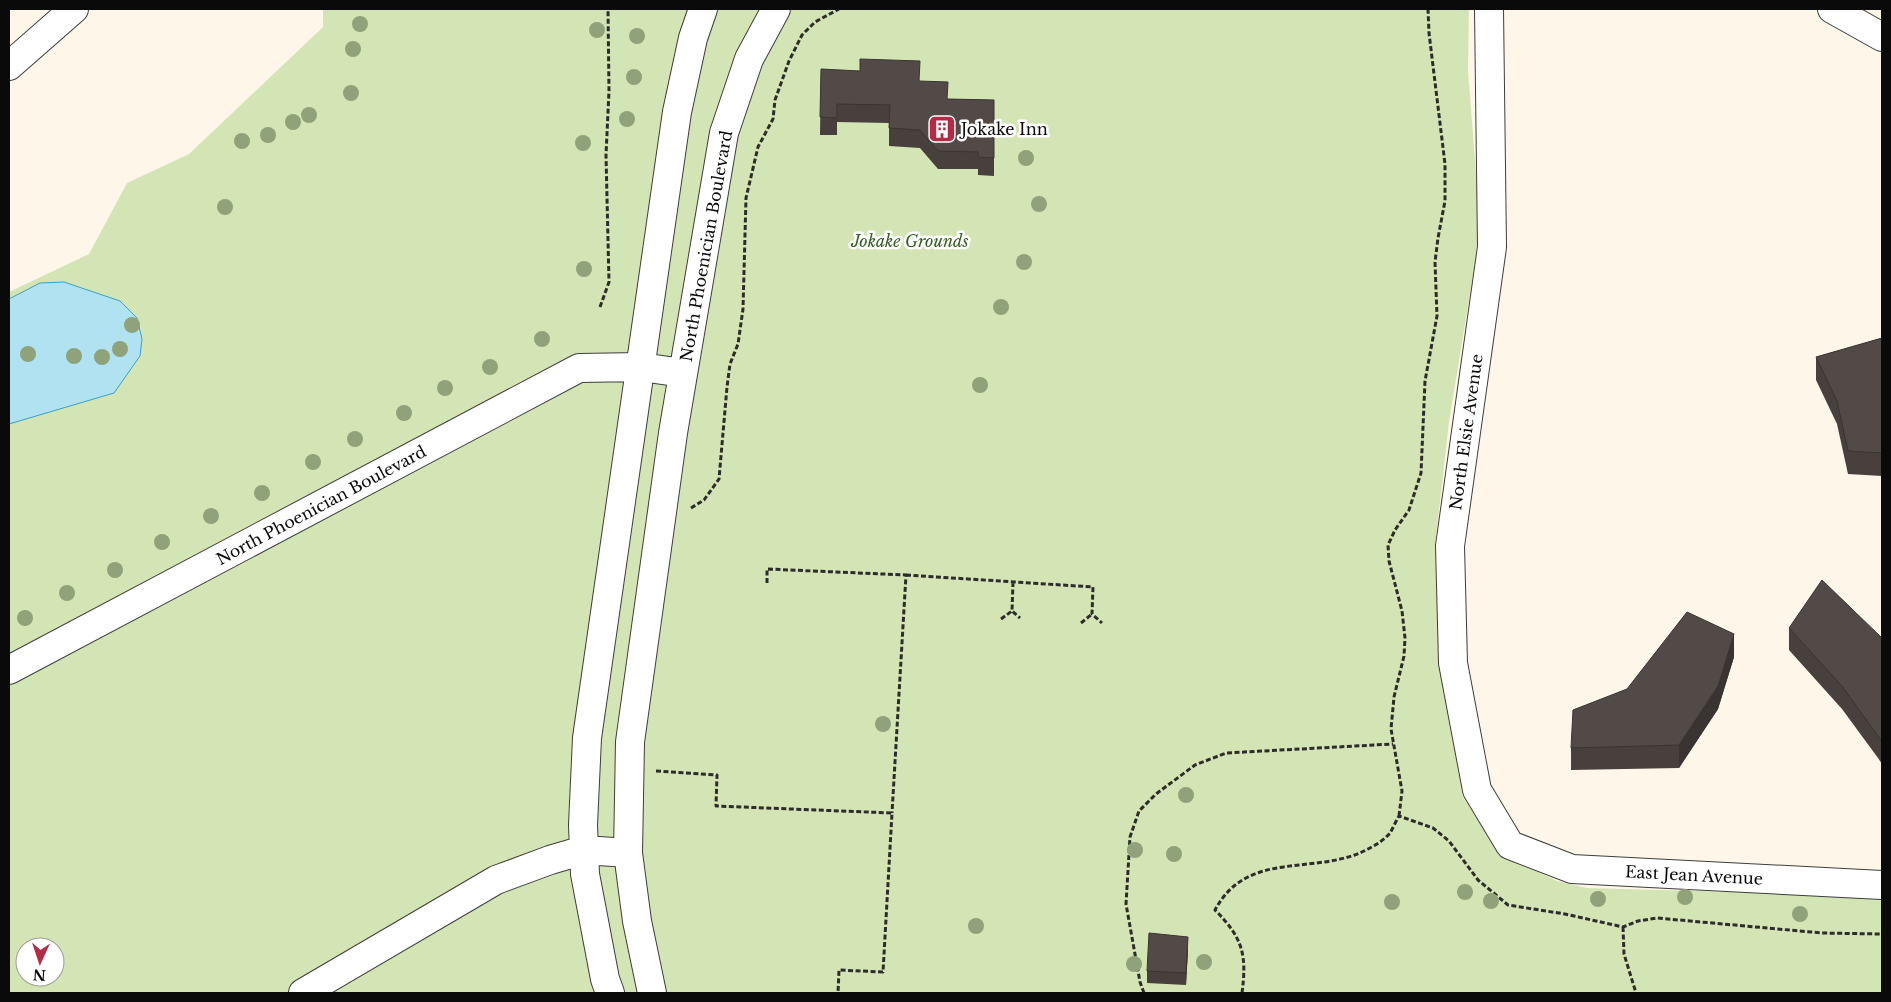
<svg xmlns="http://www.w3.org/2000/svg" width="1891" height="1002" font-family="'Libre Baskerville',serif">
	<rect width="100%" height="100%" fill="#fef7e9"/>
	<path fill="#d4e5b5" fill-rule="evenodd" d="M323 9H1469L1468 70 1479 213 1476 257 1449 422 1435 546 1440 665 1463 797 1501 854 1557 881 1587 888 1882 896V993H9V292L89 254 127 183 189 154 323 27ZM25 947H55V977H25Z"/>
	<path fill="#b1e2f2" stroke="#3ca0c4" d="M64 282 120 301 137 318 142 339 140 356 114 393 9 424V299L40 283Z"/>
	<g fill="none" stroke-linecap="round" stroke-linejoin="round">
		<g stroke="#3d3d3d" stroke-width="30">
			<path id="minor" d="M1489 9 1492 247 1450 546 1453 663 1477 790 1510 845 1572 869 1882 885
				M1832 9 1882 37
				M9 66 74 9
				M9 670 579 368 641 367 683 373
				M303 993 496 880 550 860 584 850 628 853
				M610 993 605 979 585 874 583 825 587 738 677 112 693 38 703 9
				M652 993 637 921 628 853 630 742 673 433 724 133 749 59 776 9"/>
		</g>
		<path stroke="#2c2c2c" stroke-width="3" stroke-dasharray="5 2.5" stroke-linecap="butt" d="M600 307 609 282 606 155 609 91 608 9
			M691 508 704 500 719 479 727 387 730 364 738 344 743 309 746 198 758 147 773 119 775 100 789 61 802 35 815 22 839 9
			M906 575 1093 587 1092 614 1102 623
			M1013 582 1012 611 1020 618
			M767 583V569L906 575 892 813
			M1001 619 1012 611
			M1081 623 1092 614
			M656 771 717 775 716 806 892 813 883 972 839 970 838 993
			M1399 816 1402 791 1391 729 1394 697 1404 656 1405 638 1402 611 1389 561 1388 545 1395 530 1409 510 1421 473 1425 381 1437 316 1435 262 1438 238 1445 201V164L1429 33 1428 9
			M1623 927 1624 954 1636 993
			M1144 993 1140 982 1126 904 1130 837 1139 811 1156 794 1195 765 1226 753 1393 744
			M1242 993C1247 955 1243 938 1215 910 1248 848 1316 877 1368 849 1376 845 1384 840 1390 833 1393 828 1396 821 1399 816L1433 828 1449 841 1478 880 1508 905 1565 914 1623 927 1638 921 1657 918 1822 933 1882 934"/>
		<use href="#minor" stroke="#fff" stroke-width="28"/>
	</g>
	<g fill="#8fa27a">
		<circle cx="360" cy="24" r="8"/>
		<circle cx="597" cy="30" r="8"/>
		<circle cx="637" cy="36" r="8"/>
		<circle cx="353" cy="49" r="8"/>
		<circle cx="634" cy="77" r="8"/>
		<circle cx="351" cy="93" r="8"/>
		<circle cx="309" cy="115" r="8"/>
		<circle cx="627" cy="119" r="8"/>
		<circle cx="293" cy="122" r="8"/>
		<circle cx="268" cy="135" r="8"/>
		<circle cx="242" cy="141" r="8"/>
		<circle cx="583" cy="143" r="8"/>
		<circle cx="1026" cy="158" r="8"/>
		<circle cx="1039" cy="204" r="8"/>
		<circle cx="225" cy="207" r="8"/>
		<circle cx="1024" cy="262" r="8"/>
		<circle cx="584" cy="269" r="8"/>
		<circle cx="1001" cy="307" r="8"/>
		<circle cx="132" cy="325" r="8"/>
		<circle cx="542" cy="339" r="8"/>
		<circle cx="120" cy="349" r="8"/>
		<circle cx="28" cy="354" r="8"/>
		<circle cx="74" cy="356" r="8"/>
		<circle cx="102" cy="357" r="8"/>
		<circle cx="490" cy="367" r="8"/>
		<circle cx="980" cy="385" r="8"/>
		<circle cx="445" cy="388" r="8"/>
		<circle cx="404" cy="413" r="8"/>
		<circle cx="355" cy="439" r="8"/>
		<circle cx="313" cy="462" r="8"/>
		<circle cx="262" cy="493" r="8"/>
		<circle cx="211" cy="516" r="8"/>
		<circle cx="162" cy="542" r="8"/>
		<circle cx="115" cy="570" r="8"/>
		<circle cx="67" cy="593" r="8"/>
		<circle cx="25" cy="618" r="8"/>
		<circle cx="883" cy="724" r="8"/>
		<circle cx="1186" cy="795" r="8"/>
		<circle cx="1135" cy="850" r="8"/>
		<circle cx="1174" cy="854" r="8"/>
		<circle cx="1465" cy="892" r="8"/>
		<circle cx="1685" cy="897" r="8"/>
		<circle cx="1598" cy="899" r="8"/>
		<circle cx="1491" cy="901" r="8"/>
		<circle cx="1392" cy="902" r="8"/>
		<circle cx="1800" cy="914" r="8"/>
		<circle cx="976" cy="926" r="8"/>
		<circle cx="1204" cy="962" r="8"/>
		<circle cx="1134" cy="964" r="8"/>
	</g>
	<path fill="#47403d" d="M821 69 920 81 948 99 994 100V176L978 175V169H938L920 148 889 146V123L837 122V135H820Z
		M1882 338V476L1848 474 1837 424 1816 380V357Z
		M1789 628 1882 638V764L1878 758 1842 709 1789 650Z
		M1734 657 1718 709 1679 768 1571 770V748Z
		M1188 949 1186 985 1147 983V971Z"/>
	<path fill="#393432" d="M1734 634V657L1718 709 1679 768V745Z
		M1188 937V949L1186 985V973Z"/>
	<path fill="#524a47" stroke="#393432" d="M860 59 920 61 919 81 948 82 947 99 994 100V158L978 157V152L938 151 920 130 889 128 890 105 837 104V118L820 117 821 69 860 71Z
		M1882 338V453L1848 451 1837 401 1816 357Z
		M1822 580 1882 638V741L1878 736 1842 686 1789 628Z
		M1687 612 1734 634 1718 686 1679 745 1571 748 1573 710 1627 689Z
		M1149 933 1188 937 1186 973 1147 971Z"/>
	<defs>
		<g id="building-square" transform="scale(1.4375)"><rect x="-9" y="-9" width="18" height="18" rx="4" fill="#b12c44" stroke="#fff"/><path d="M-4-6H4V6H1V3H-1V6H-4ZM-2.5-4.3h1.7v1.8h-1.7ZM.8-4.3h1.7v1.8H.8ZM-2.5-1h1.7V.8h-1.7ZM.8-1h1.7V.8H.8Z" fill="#fff"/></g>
	</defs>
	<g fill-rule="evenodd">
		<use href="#building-square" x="942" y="129"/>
	</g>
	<g text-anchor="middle" stroke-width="5" stroke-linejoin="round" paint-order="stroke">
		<g font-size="16" fill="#0a0a0a" stroke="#fff" text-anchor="start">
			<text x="961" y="135">Jokake Inn</text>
		</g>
		<g font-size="16" font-style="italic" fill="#345d20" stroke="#fff">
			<text x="910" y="247">Jokake Grounds</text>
		</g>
		<g font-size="16" fill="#0a0a0a" stroke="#fff">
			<text transform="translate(706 246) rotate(-80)" y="6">North Phoenician Boulevard</text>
			<text transform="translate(1466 432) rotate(-82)" y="6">North Elsie Avenue</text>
			<text transform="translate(321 505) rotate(-28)" y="6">North Phoenician Boulevard</text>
			<text transform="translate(1694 875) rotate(3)" y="6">East Jean Avenue</text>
		</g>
	</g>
	<rect width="1891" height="1002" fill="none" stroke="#0a0a0a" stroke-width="20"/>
	<g transform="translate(40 962) rotate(183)"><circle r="24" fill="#ffffff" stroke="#9d9d9d"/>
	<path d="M0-4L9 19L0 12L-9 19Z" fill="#b12c44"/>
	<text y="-8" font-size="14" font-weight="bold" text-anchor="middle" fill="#0a0a0a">N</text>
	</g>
</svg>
